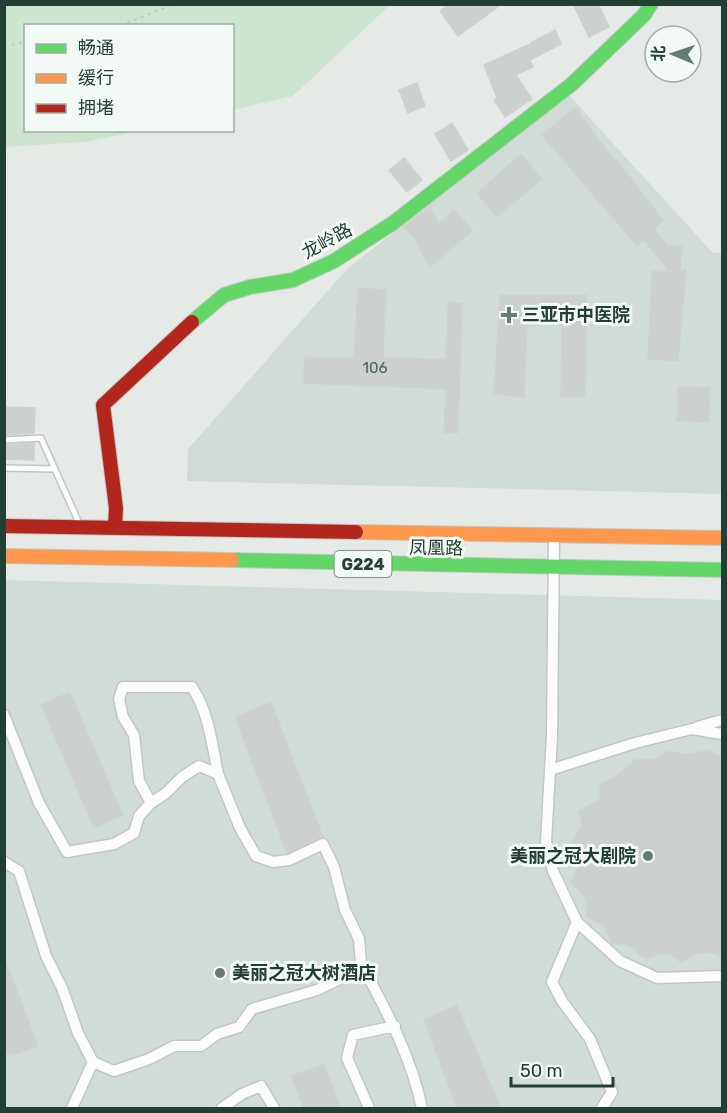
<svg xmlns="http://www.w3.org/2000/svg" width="727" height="1113" font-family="Rubik,'Noto Sans SC',sans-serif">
	<rect width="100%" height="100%" fill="#e5eae7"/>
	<path fill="#d2dcd6" d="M568 94 702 241 713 253H722V494L187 481 188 449 346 270Z
		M4 580 722 600V1108H5Z"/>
	<path fill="#cde4d1" d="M5 4H390V5L293 96 233 110 232 26H26V130L139 131 85 142 5 147Z"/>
	<path fill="#ccd1ce" stroke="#cdd3d0" stroke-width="1.5" d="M449 4H502L458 36 440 11Z
		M573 4H598L609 27 589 37Z
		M555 30 561 44 530 60 533 67 516 75 532 99 505 117 494 100 497 98 484 65 532 43V42Z
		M417 83 425 106 408 113 399 90Z
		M575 108 614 160 616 159 663 220 654 229 669 247 682 246 680 270H686L678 361 648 359 652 271H669L643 239 637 246 542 135Z
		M452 123 468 150 451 161 435 134Z
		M521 154 542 179 497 217 477 193Z
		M404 158 422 180 407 192 389 170Z
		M430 207 439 224 454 209 472 231 430 267 418 246 420 245 404 227Z
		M358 288 386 290 383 358 446 359 448 302 462 303 458 433H444L446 389 303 383 305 357 354 358Z
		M500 295H587L585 397 561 396 562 325H527L524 397 494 394Z
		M678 387 710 388 709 422 677 421Z
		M4 407 35 408 34 433 4 435Z
		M34 443V460L4 459V445Z
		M70 692 123 815 94 828 41 705Z
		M271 702 323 837 287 853 235 717Z
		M708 750 723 759V957L708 952 693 954 682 963 669 954 656 955 646 959 626 944H612L604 925 586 917V899L571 882 578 867 571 846 582 825 579 811 600 799V784L617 776 635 760 657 759 668 751 688 755Z
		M4 957 38 1046 9 1056 4 1045Z
		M457 1005 501 1108H457L424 1020Z
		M324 1064 341 1108H304L291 1076Z"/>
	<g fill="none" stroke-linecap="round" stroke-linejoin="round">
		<g stroke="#c2c7c4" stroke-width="8">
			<path id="lane" d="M4 440 41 438 79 523
				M4 468 54 469"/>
		</g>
		<g stroke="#c2c7c4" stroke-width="13">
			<path id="street" d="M4 715 39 803 67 852 114 844 134 833 139 816 151 803 166 793 182 777 199 766 218 774 240 828 256 856 273 862 289 860 323 844 334 867 345 910 359 939 361 963
				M697 727 722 720
				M722 734 692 729 635 743 550 770 546 842 553 871 577 922 620 961 657 978 722 976
				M550 770 552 737 554 536
				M151 803 139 781 134 735 123 717 119 699 123 687H192C209 713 212 744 218 774
				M4 862 19 871 46 956 62 988 78 1033 93 1062
				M577 922 552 982 562 1001 590 1039 612 1092 602 1108
				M72 1108 93 1062 114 1071 149 1059 174 1046H201L217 1034 239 1027 252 1009 317 990 342 978 361 963C386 1010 411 1056 422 1108
				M222 1108 242 1094 261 1086 274 1108
				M369 1108 347 1058 353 1035 395 1026"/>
		</g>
		<g stroke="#c0c8c4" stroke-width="16">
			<path id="fast" d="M192 322 224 295 250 287 293 280 334 261 393 223 572 84 644 15 651 4
				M232 560 722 570"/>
		</g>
		<g stroke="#c0c8c4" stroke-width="16">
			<path id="slow" d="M356 532 722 538
				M4 556 232 560"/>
		</g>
		<g stroke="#c0c8c4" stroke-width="16">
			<path id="jam" d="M4 526 356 532
				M115 528 116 508 103 405 192 322"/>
		</g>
		<path stroke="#c1cac5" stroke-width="2" stroke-dasharray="3 4.5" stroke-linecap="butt" d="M120 26 174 4
			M4 46 26 42"/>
		<use href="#lane" stroke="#fbfcfb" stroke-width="5"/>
		<use href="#street" stroke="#fbfcfb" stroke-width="10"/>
		<use href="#fast" stroke="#63d668" stroke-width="14"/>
		<use href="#slow" stroke="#ff974d" stroke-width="14"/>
		<use href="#jam" stroke="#b3261e" stroke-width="14"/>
	</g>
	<g fill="#667b72" stroke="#f3f9f5" stroke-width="2">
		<path d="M506 306h6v6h6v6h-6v6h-6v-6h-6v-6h6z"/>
		<circle cx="648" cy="856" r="6"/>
		<circle cx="220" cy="973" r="6"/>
	</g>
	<g text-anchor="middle" stroke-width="6" stroke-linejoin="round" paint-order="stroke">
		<g font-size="15" fill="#4c645a">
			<text x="375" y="373">106</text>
		</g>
		<rect fill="#f3f9f5" stroke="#60776d" stroke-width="1.5" x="334.5" y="551" width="57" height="26" rx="4.5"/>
		<g font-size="16" font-weight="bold" fill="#213f33">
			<text x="363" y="570">G224</text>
		</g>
		<g font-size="18" fill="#213f33" stroke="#f3f9f5">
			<text transform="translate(327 241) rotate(-29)" y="6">龙岭路</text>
			<text transform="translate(436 548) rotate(1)" y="6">凤凰路</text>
		</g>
		<g font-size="18" font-weight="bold" fill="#213f33" stroke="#f3f9f5" text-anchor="start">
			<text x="522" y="321">三亚市中医院</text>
			<text x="636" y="862" text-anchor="end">美丽之冠大剧院</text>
			<text x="232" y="979">美丽之冠大树酒店</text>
		</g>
	</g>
	<rect width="727" height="1113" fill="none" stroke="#213f33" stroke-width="12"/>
	<rect x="24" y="24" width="210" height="108" fill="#f3f9f5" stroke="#9fafa7" stroke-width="1.5"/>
	<rect x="36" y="44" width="30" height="9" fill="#63d668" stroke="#9fafa7" stroke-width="1.5"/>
	<text x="78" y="54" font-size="18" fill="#213f33">畅通</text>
	<rect x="36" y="74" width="30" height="9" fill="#ff974d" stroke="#9fafa7" stroke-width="1.5"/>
	<text x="78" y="84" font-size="18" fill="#213f33">缓行</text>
	<rect x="36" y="104" width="30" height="9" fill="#b3261e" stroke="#9fafa7" stroke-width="1.5"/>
	<text x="78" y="114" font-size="18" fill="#213f33">拥堵</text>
	<g transform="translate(673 54) rotate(272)"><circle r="28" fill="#f3f9f5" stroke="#9fafa7" stroke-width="1.5"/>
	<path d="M0-4.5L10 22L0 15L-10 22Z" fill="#667b72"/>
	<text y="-9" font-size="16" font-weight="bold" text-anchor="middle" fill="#213f33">北</text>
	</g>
	<path d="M511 1077v9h102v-9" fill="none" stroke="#213f33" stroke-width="3"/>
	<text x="520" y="1077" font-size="18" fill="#213f33" stroke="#f3f9f5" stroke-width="4.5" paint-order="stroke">50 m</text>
</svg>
